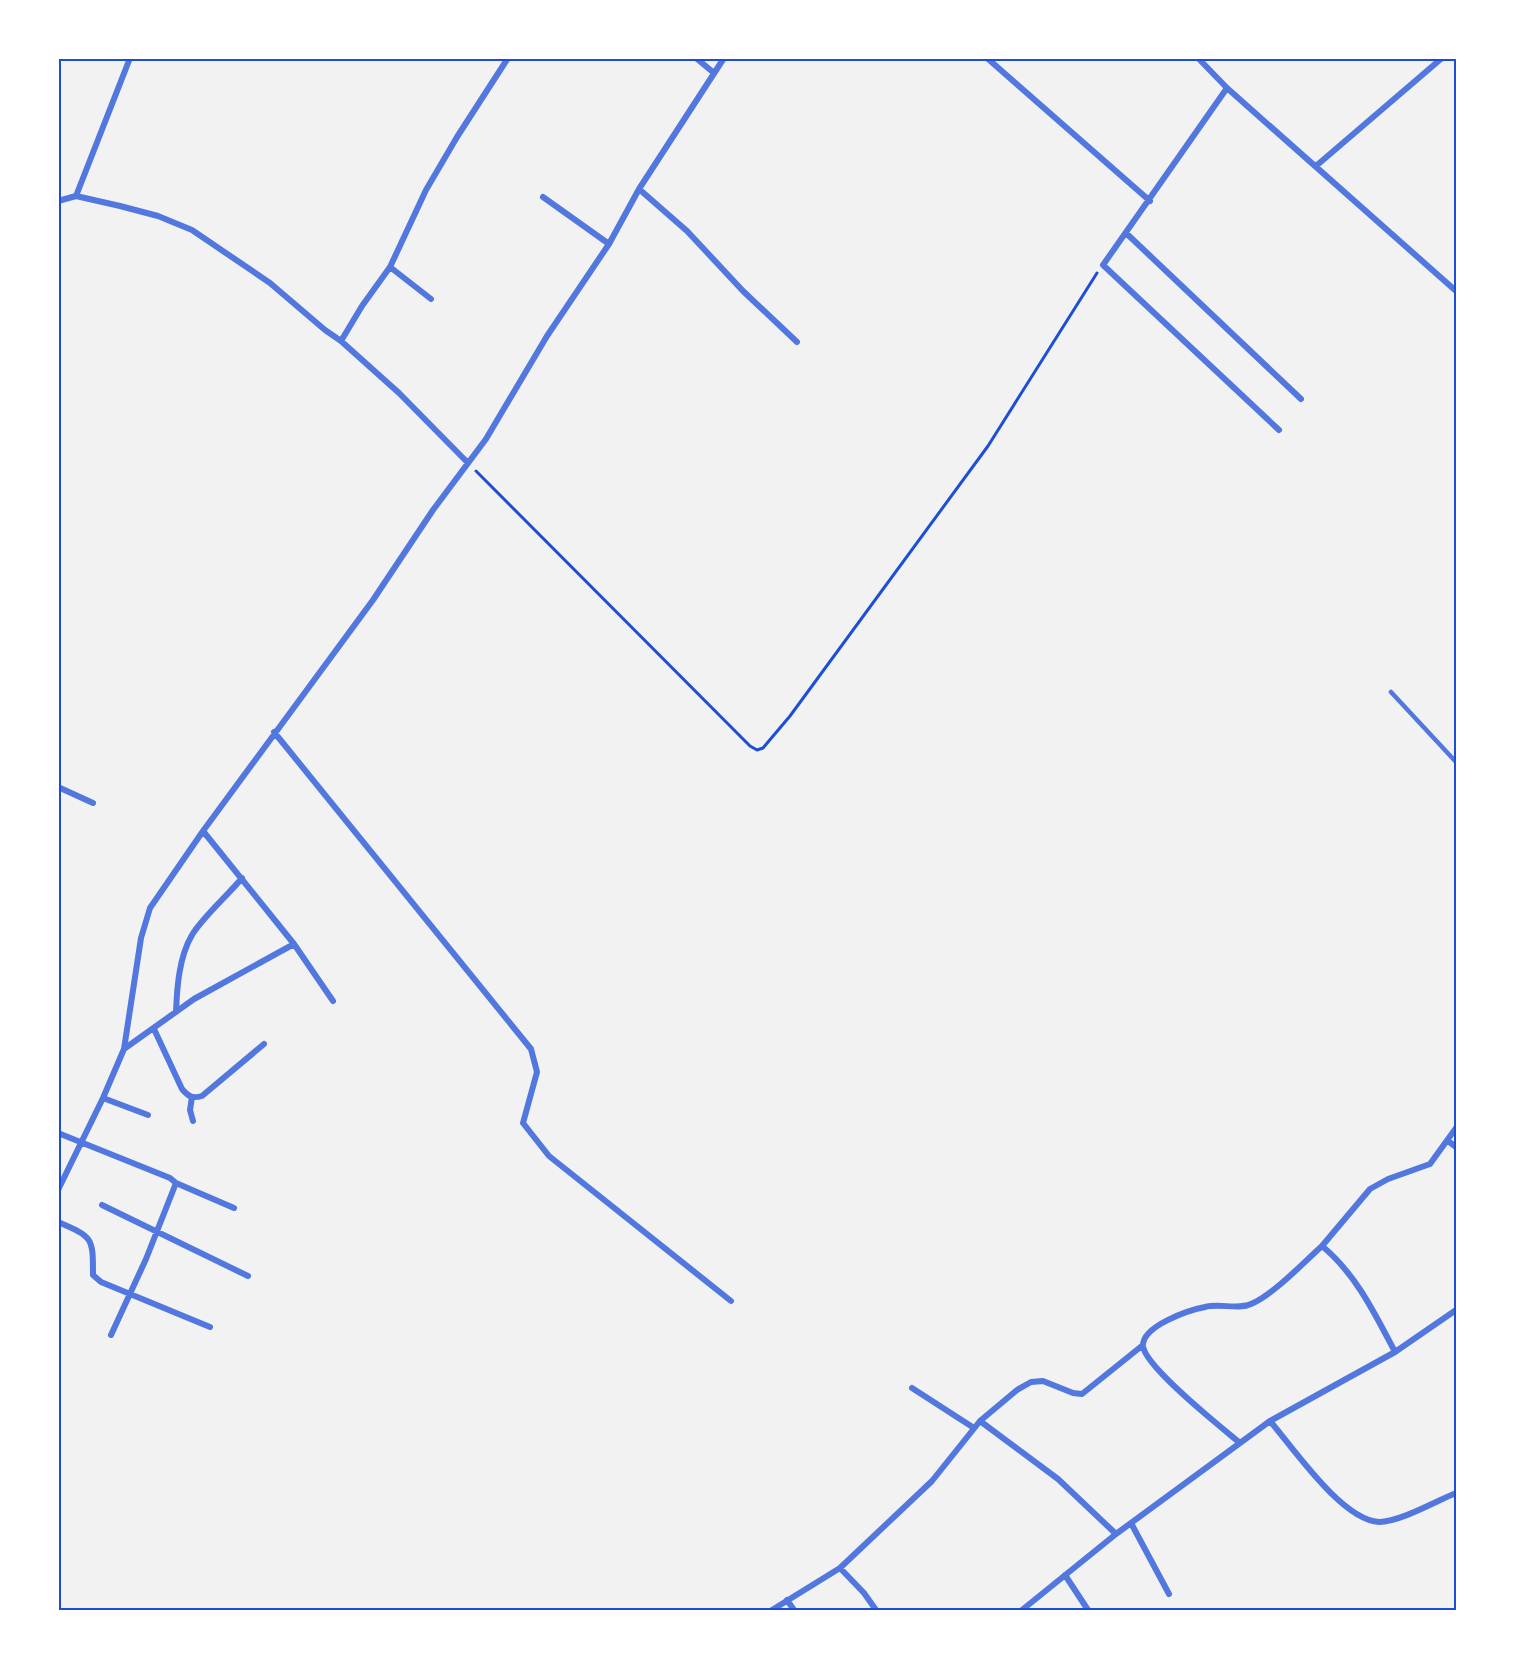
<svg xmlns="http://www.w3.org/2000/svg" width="1515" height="1669" font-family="'DejaVu Sans',sans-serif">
	<rect width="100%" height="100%" fill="#f2f2f2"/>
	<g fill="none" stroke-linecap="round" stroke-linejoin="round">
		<path stroke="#1d4ed8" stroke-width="3" d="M476 471 750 746 757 750 763 748 790 716 988 446 1097 273"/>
		<path stroke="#5277de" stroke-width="4.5" d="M1391 692 1456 762"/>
		<path stroke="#5277de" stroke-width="6" d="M696 58 714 73
			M987 58 1150 201
			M1198 58 1227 88 1456 291
			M1227 88 1103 265 1279 430
			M1316 166 1442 58
			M639 189 687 231 743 291 797 342
			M76 196 130 58
			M543 197 609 244
			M58 201 76 196 120 206 158 216 192 230 270 283 325 330 341 341 362 306 390 267 426 190 457 137 508 58
			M1126 233 1301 399
			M390 267 431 299
			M341 341 399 393 468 463
			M274 732 531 1049 537 1072 523 1123 549 1156 731 1301
			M58 787 93 803
			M294 944 333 1001
			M176 1012C177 987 179 957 192 935 202 918 229 894 242 878
			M154 1029 182 1089C188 1096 192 1099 202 1096L264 1044
			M124 1049 194 999 294 944 203 831
			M192 1097 190 1110 193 1121
			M103 1098 148 1115
			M58 1133 170 1178 176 1183 146 1259 111 1335
			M1448 1141 1456 1147
			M176 1183 234 1208
			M58 1190 103 1098 124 1049 141 938 150 908 203 831 373 600 433 510 486 439 547 336 609 244 639 189 724 58
			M102 1205 248 1276
			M58 1222C93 1237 93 1237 93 1275L101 1282 210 1327
			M1395 1352C1375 1314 1356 1274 1322 1246L1370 1189 1388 1179 1430 1164 1456 1128
			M912 1388 974 1428
			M980 1421 1058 1479 1116 1534
			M1270 1421C1294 1449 1342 1520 1379 1522 1400 1522 1436 1501 1456 1493
			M1240 1443C1221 1427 1145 1367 1143 1346 1142 1326 1189 1310 1205 1307 1220 1303 1238 1310 1251 1304 1274 1294 1303 1263 1322 1246
			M1131 1523 1169 1594
			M840 1568 864 1593 876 1610
			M1065 1575 1088 1610
			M787 1600 794 1610
			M772 1610 840 1568 932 1481 980 1421 1017 1390 1031 1382 1043 1381 1073 1393 1082 1394 1143 1345
			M1022 1610 1116 1534 1270 1421 1395 1352 1456 1310"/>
	</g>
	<rect width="1515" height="1669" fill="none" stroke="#ffffff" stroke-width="120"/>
	<rect x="60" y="60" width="1395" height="1549" fill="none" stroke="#1d4ed8" stroke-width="2"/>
</svg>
